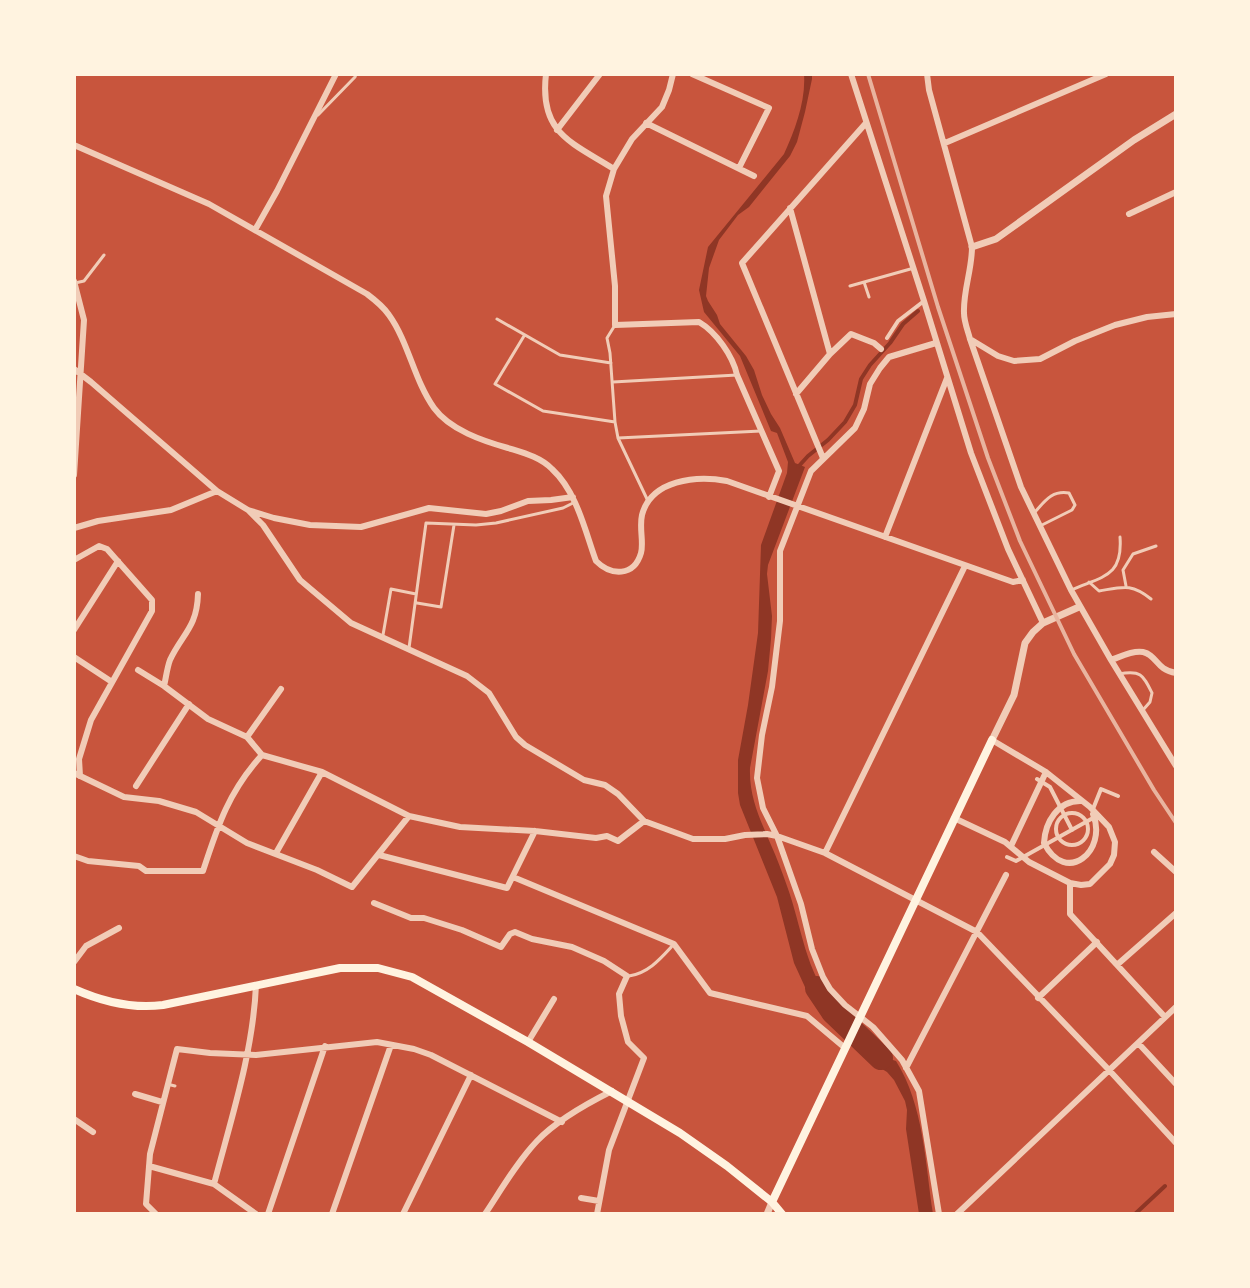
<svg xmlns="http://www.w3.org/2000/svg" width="1250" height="1288" font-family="'PT Sans Narrow',sans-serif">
	<rect width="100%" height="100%" fill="#c8553d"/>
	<path fill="#8f3625" d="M804 74H812V79L805 112 797 142 790 156 749 207 738 215 719 240 709 268 706 296 708 301 717 315 720 324 746 356 754 370 762 395 771 414 780 428 795 463 805 467 768 565 767 574 772 616 771 639 768 671 750 768C749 797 760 819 771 845 777 858 782 872 787 886 802 927 805 972 835 1006L834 1009C840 1030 860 1032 874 1044 882 1051 885 1058 896 1061 924 1106 925 1162 933 1214H919L906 1129 907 1110 905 1101 894 1080 887 1072 877 1066 867 1055 825 1017 810 998 794 963 777 897 740 805 738 793V760L748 705 758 633 761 545 787 473 788 462 777 433 771 431 740 356 704 312 699 290 708 247 784 154C795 130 806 101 804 74Z"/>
	<path fill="#c8553d" d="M841 1018 859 1032 869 1036 860 1054 834 1031Z"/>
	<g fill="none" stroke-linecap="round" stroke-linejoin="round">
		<path stroke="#8f3625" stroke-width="4" d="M798 467 808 456 828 440 845 422 855 405 861 379 870 365 890 343 903 324 918 311
			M1135 1214 1165 1186"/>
		<path stroke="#8f3625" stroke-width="24" d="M817 988 833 1012 881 1058"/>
		<path stroke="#f1ccb7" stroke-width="3" d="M318 115 355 77 356 74
			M864 282 869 297
			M75 283 84 281 104 255
			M850 286 914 268
			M497 319 560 355 611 363
			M615 325 607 338 610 353 615 422 618 438 647 499
			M524 336 495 384 543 411 615 422
			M613 382 737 375
			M618 438 761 431
			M1034 513C1045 501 1052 490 1069 493L1075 505 1072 510 1042 525
			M1089 582 1099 591C1123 587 1131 583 1151 599
			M1126 586 1123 570 1133 554 1156 546
			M1071 590C1103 576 1123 577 1120 537
			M417 603 441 607 454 525
			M383 635 391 589 416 594
			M409 648 426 523 476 525 496 523 563 508 573 503
			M1119 674C1141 670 1143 675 1152 693L1150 702 1143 710
			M629 976C649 973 661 958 674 944
			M167 1084 175 1086"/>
		<path stroke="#f1ccb7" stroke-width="4" d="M887 338 898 321 924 301
			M1037 779 1050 787 1072 830
			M1093 809 1101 789 1118 796
			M1056 829a16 16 0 1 1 32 0a16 16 0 1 1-32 0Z
			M1007 857 1016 861 1093 818"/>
		<path stroke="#f1ccb7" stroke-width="6" d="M546 74C539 133 571 142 614 169
			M673 74 669 90 662 107 632 139 614 169 606 196 615 286V325L699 322C716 332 733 356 737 375L779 471 769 497
			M692 74 769 108 739 168
			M851 74 924 301 971 453 1008 549 1043 623
			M927 74 929 90 972 247C972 270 963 291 964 313 964 322 968 331 970 339L1021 487 1071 590 1111 660 1176 766
			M646 123 754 176
			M557 130 600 74
			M945 143 1106 74
			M74 145 209 204 367 294C375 300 383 306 389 315 409 343 414 380 434 408 450 430 483 441 508 448 524 453 540 457 552 469 577 492 585 531 596 561 611 576 634 577 641 553 644 542 639 528 642 515 651 480 696 475 727 481L1013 582 1023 580
			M790 208 830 354
			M1129 214 1176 192
			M255 230 277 191 336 74
			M74 281 84 320 74 475
			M970 339 998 356 1014 361 1040 359 1075 341 1115 325 1147 317 1176 314
			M936 343 889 357 880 368 870 384 864 409 855 428 811 471 780 551V621L772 687 762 735 757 778 763 808 777 836 801 904 812 949 823 977 830 989 845 1005 873 1027 902 1060 919 1091 939 1214
			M74 369 91 382 217 491 248 510 274 518 310 525 361 527 429 508 486 514 501 511 528 501 551 500 573 497
			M796 394 830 354 851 334 874 343 881 349
			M823 458 742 263 866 123
			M248 510 263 525 300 580 351 623 467 676 489 693 516 737 525 745 584 780 605 785 618 794 644 821 693 839H725L745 835 767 834 777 836 825 853 977 932 1109 1070 1176 1143
			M74 528 98 521 171 510 217 491
			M885 537 947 378
			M74 560 99 546 107 549 152 600V611L91 720 79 759 80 776
			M198 594C197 628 182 634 170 660 167 668 166 678 164 686L208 719 247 737 262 755 322 772 409 816 460 827 535 831 596 838 607 836 618 841 644 821
			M74 630 118 561
			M74 657 112 682
			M1111 660C1120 657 1133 650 1143 652 1157 655 1156 670 1176 673
			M138 670 164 686
			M247 737 281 689
			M74 773 124 797 159 801 196 812 247 843 317 870 352 887 409 816
			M136 786 189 704
			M1080 801C1058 801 1045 822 1044 843 1066 886 1108 851 1093 814
			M954 818 1005 842 1029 862 1070 883 1081 885 1090 884 1110 864 1114 855 1115 842 1109 827 1090 807 1046 772 992 740
			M1011 846 1046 772
			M1154 852 1176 872
			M276 853 322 772
			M825 853 965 566
			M379 855 507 888 535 831
			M74 856 88 861 139 866 146 871H203C218 825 229 791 262 755
			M513 877 674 944 710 993 807 1016 845 1048
			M1070 883V914L1165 1017
			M374 903 411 918H424L462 930 501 947 510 934 515 932 532 939 572 947 604 961 627 976 619 994 621 1016 628 1042 644 1058 609 1150 597 1214
			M74 962 86 946 119 928
			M1118 964 1176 913
			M1038 998 1097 942
			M528 1042 554 999
			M1139 1044 1176 1084
			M906 1068 1006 875
			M135 1094 162 1102
			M74 1119 93 1132
			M149 1166 214 1184 256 1214
			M214 1184C231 1119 253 1053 256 985
			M581 1198 599 1201
			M156 1214 146 1204 150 1154 177 1049 210 1053 256 1055 377 1042 414 1049 431 1055 562 1122
			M268 1214 325 1046
			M332 1214 391 1045
			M403 1214 471 1075
			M485 1214C501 1190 517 1162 537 1141 555 1122 588 1103 612 1091
			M957 1214 1176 1007"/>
		<path stroke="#f1ccb7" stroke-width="7" d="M972 247 996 239 1134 140 1176 114
			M992 740 1014 695 1025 643 1033 632 1043 623 1079 607
			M767 1214 772 1202"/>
		<path stroke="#fff3e0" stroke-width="8" d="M74 989C103 1002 132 1009 163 1005L340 968H378L412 977 528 1042 680 1133 727 1166 772 1202 782 1214
			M772 1202 992 740"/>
		<path stroke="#e9b49f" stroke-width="4" d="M868 74 938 307 988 458 1020 541 1074 654 1154 790 1176 823"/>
	</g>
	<rect width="1250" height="1288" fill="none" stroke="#fff3e0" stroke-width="152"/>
</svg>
